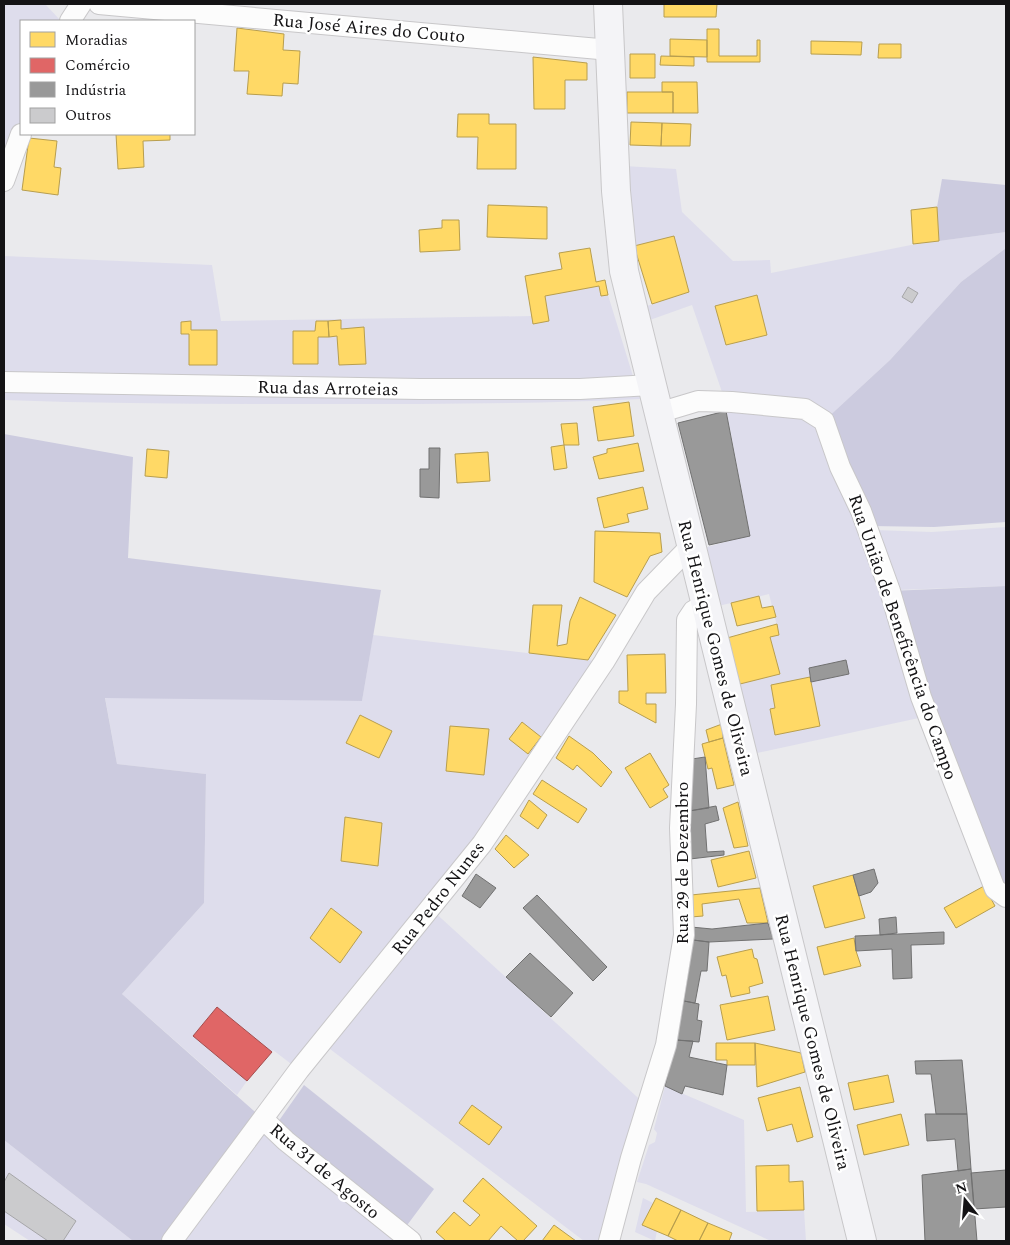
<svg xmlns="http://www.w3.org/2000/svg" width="1010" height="1245" font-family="Spectral,serif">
	<rect width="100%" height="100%" fill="#eaeaed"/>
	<path fill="#deddec" d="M4 4H45L61 21H21L22 134 4 196Z
		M624 166 676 169 682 212 733 261 770 260 771 273 916 244 1006 232V248L961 282 890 360 824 421 928 716 757 753 740 684 780 674 770 637 779 634 769 594 718 606 704 548 750 535 725 402H731L722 392 692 305 647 321 644 307 689 292 674 236 634 246Z
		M4 256 212 265 221 321 532 316 533 324 549 321 545 296 599 286 601 296 608 295 640 399C535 404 431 404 326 404 218 404 111 404 4 400Z
		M1006 527V586L896 590 874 530 932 532Z
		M373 635 604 662 431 909 647 1106 608 1241H584L322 1043 299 1070 273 1050 272 1052 217 1007 193 1036 247 1081 237 1095 122 994 204 903 206 774 117 764 105 697 362 701Z
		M665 1086 744 1120 746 1212 804 1210 806 1241H771L646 1184 637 1182 649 1145 655 1142 657 1133 654 1129Z
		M263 1119 410 1241H161Z
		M4 1140 133 1241H30L4 1224Z
		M643 1198 653 1203 642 1225 657 1231 655 1241 635 1232Z"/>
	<path fill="#cccbdf" d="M942 179 1006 185V232L939 241 937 207Z
		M1006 248V522L934 527 871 526 824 421 890 360 961 282Z
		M4 434 133 457 128 558 381 590 362 701 105 698 117 764 206 774 204 903 122 994 263 1119 172 1241H133L4 1140Z
		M1006 586V897L890 591Z
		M304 1085 434 1189 405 1228 278 1122Z"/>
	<path fill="#ffd966" stroke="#b89e4e" d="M664 4H717L716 17H664Z
		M237 28 284 34 283 50 300 51 298 84 283 83 282 96 247 94 249 71H234Z
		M707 29H719V56H757V40H760V62H707Z
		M670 39 707 40V57L670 56Z
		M811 41 862 42 861 55 811 54Z
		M879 44H901V58H878Z
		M630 54H655V78H630Z
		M661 56 694 57V66L660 65Z
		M533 57 587 63V80H565V109H534Z
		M662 82H697L698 113H673V92H662Z
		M627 92H673V113H627Z
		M458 114H489V124H516V169H477L478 137H457Z
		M631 122 662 123 661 146 630 145Z
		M662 123 691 124 690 146H661Z
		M116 134H170V140L143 141 144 167 118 169Z
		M29 138 57 141 54 167 61 168 58 195 22 190Z
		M488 205 547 207V239L487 237Z
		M937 207 939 241 913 244 911 210Z
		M442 220H459L460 250 420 252 419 230 442 228Z
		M674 236 689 292 652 304 634 246Z
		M590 248 596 282 605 280 608 295 601 296 599 286 545 296 549 321 533 324 525 276 562 269 559 253Z
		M757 295 767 335 726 345 715 306Z
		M341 320V329L364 327 366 364 339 365 337 336 329 337 328 321Z
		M191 321V330H217V365H189V334H181V322Z
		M316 321H328L329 337H318V364H293V331H315Z
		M629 402 634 436 598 441 593 407Z
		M577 423 579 445H564L561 424Z
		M638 443 644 471 599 479 593 457 607 453V449Z
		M564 445 567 468 554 470 551 447Z
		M147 449 169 451 167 478 145 476Z
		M488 452 490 481 457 483 455 454Z
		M643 487 648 509 627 514 629 522 604 528 597 498Z
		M595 531 660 533 662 552 650 556 627 597 594 582Z
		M759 596 762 608 773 606 776 617 737 626 731 603Z
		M580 597 616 615 588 660 529 653 533 605H562L557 646 567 644 570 621Z
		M777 624 779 635 770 637 780 674 740 684 727 638Z
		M665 654 666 693H646V704H656V723L619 703V691H628L627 655Z
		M810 677 820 726 775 735 770 709 775 708 771 685Z
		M360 715 392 731 379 758 346 743Z
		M522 722 541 737 528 754 509 739Z
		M722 724 723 738 709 742 706 730Z
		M450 726 489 729 484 775 446 771Z
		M569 736 593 753 612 772 601 787 577 765 573 770 556 758Z
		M723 738 734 785 717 789 712 768 708 769 702 744Z
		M650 753 669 785 663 789 668 797 650 808 625 768Z
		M542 780 587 809 578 823 533 794Z
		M529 800 547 815 538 829 520 816Z
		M738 802 748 846 734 848 723 808Z
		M345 817 382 823 378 866 341 861Z
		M506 835 529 855 514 868 495 849Z
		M749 851 756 878 718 887 711 860Z
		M853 875 865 918 825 928 813 886Z
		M984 886 995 906 956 928 944 908Z
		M760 888 768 923H747L739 899 702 904 703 916 691 917V895Z
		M331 908 362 932 340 963 310 938Z
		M854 938 856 951 861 966 824 975 817 947Z
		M752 949 754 958 757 959 763 983 749 987 750 993 731 997 726 975 722 976 717 957Z
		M768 996 775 1030 727 1040 720 1005Z
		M716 1043H755V1065H727V1060H716Z
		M755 1043 801 1053 805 1072 757 1087Z
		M888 1075 894 1102 854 1110 848 1083Z
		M800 1087 813 1137 797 1142 792 1124 767 1131 758 1098Z
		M472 1105 502 1127 489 1145 459 1123Z
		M901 1114 909 1145 864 1155 857 1125Z
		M789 1165V1182L803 1181 804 1210 757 1211 756 1166Z
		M483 1178 537 1226 523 1241H518L501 1226 488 1241H446L436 1232 454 1212 470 1226 480 1215 463 1201Z
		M656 1198 681 1210 668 1236 642 1225Z
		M681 1210 708 1223 699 1241H678L668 1236Z
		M708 1223 732 1233 729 1241H699Z
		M554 1225 576 1241H542Z"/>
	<path fill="#e06666" stroke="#a34d4e" d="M217 1007 272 1052 247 1081 193 1036Z"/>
	<path fill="#999" stroke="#717171" d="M726 411 750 536 709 545 678 423Z
		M429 448H440L439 498 420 497V469H429Z
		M846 660 849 674 811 682 809 668Z
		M705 757 709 808 689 811 692 759Z
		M716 806 719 820 705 824 707 852 724 851V855L690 859 689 811Z
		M874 869 878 883 871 892 859 896 853 875Z
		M476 874 496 888 480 908 462 896Z
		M537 895 607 967 593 981 523 908Z
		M896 917 897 933 880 935 879 919Z
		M768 923 773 939 709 942 693 940 691 927 712 929Z
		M944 932V944L911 945 912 978 893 979 892 949 856 951 855 936Z
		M693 940 709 942 707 971H701L695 1003 684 1001Z
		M530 953 573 993 551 1017 506 977Z
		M684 1001 699 1004 697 1020 702 1021 699 1042 676 1040Z
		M676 1040 693 1041 689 1057 727 1065 723 1095 685 1086 682 1094 665 1086Z
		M962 1060 967 1114H936L931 1074H916L915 1061Z
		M925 1114H967L971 1169 958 1171 955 1139 927 1141Z
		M971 1169 977 1241H925L922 1175Z
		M1006 1170V1207L974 1209 971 1173Z"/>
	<path fill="#cbcbcd" stroke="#a6a6a8" d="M908 287 918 293 912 303 902 297Z
		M9 1173 76 1221 63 1241H48L4 1211V1182Z"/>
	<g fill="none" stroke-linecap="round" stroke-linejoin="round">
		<g stroke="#c8c7c9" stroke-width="22">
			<path id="street" d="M99 4 610 50
				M70 21 81 4
				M4 181 21 134
				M4 382 420 389H580L651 385
				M658 413 698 401 732 402 805 409 824 421 840 467 861 511 890 591 921 697 995 889 1006 897
				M263 1119 286 1141 411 1241
				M172 1241 299 1070 482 844 604 662 646 592 684 553 691 547
				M609 1241 631 1158 666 1045 684 935 680 828 686 704 687 620 693 611 705 604"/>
		</g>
		<g stroke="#c8c7c9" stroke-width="30">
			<path id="secondary" d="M608 4 616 191 624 271 862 1241"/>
		</g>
		<use href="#street" stroke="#fcfcfc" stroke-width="20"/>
		<use href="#secondary" stroke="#f4f4f7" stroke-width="28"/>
	</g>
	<g text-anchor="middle" stroke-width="5" stroke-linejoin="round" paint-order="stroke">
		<g font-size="18" fill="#141315" stroke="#fff">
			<text transform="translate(369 28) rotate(5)" y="6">Rua José Aires do Couto</text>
			<text transform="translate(328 388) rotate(1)" y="6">Rua das Arroteias</text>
			<text transform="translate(903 637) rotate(71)" y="6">Rua União de Beneficência do Campo</text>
			<text transform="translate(716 648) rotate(76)" y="6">Rua Henrique Gomes de Oliveira</text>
			<text transform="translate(682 863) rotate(-90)" y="6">Rua 29 de Dezembro</text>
			<text transform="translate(438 898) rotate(-52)" y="6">Rua Pedro Nunes</text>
			<text transform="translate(813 1042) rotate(76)" y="6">Rua Henrique Gomes de Oliveira</text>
			<text transform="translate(325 1171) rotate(40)" y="6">Rua 31 de Agosto</text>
		</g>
	</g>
	<rect width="1010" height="1245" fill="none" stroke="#141315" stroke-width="10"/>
	<rect x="20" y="20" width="175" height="115" fill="#ffffff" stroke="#a1a1a1"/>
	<rect x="30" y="32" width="25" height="15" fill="#ffd966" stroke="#a1a1a1"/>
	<text x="65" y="45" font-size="15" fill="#141315">Moradias</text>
	<rect x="30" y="58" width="25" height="15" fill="#e06666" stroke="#a1a1a1"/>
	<text x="65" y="70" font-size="15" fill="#141315">Comércio</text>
	<rect x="30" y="82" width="25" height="15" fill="#999999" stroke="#a1a1a1"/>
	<text x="65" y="95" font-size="15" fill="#141315">Indústria</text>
	<rect x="30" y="108" width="25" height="15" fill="#cbcbcd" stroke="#a1a1a1"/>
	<text x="65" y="120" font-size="15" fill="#141315">Outros</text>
	<g transform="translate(965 1200) rotate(343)" stroke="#ffffff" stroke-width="4" paint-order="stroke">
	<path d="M0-4L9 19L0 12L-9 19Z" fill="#141315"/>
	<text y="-8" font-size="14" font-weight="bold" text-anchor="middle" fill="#141315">N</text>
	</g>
</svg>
